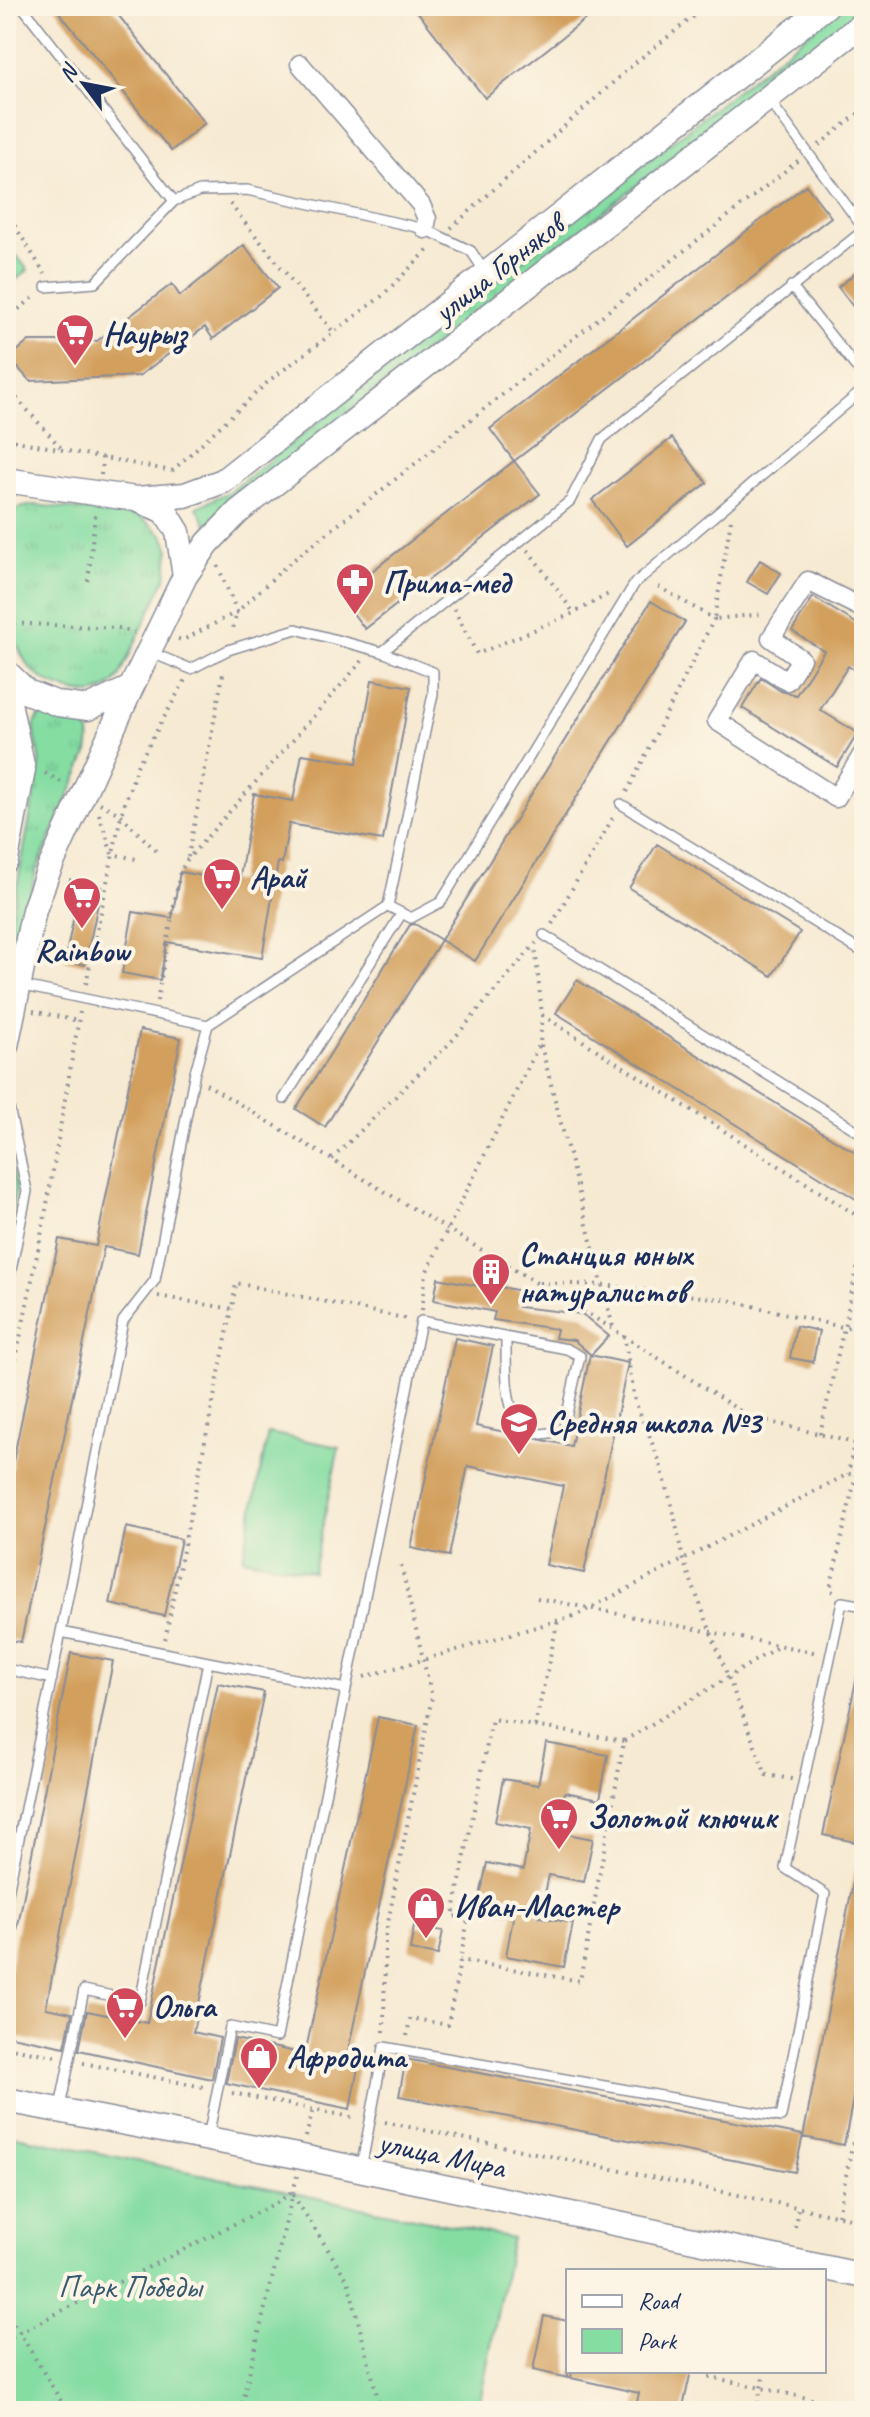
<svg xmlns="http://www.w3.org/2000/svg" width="870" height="2417" font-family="Caveat,sans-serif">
	<defs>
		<pattern id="grass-tufts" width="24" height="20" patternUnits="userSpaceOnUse" patternTransform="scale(2)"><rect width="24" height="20" fill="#85dda2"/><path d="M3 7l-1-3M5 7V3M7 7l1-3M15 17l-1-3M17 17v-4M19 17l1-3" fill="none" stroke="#72be8e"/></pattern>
	</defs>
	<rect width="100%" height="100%" fill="#fcf5e5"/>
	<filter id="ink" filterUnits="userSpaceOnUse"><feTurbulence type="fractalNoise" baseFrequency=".0125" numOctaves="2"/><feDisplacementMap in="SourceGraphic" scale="16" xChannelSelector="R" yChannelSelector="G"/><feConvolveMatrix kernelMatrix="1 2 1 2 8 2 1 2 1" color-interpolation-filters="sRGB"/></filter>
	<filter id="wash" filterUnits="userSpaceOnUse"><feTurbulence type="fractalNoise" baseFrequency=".006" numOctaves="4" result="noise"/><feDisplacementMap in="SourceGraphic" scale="32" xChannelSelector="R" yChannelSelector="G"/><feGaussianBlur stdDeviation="1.8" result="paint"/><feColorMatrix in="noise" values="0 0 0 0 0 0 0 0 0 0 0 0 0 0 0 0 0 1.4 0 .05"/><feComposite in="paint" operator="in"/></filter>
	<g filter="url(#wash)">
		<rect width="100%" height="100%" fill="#f7ead3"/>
		<path fill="url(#grass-tufts)" stroke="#508680" stroke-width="2" d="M843 6H864L230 506 210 531 197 507 231 491Z
			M34 505 139 516 163 535 169 550 166 577 119 677C105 694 91 697 70 691 58 687 42 680 33 671 3 642 6 556 6 516L19 508Z
			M47 711C77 715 95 716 88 752L36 871 6 1006V944L40 765 34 726 38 718Z
			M6 1142 16 1188 6 1252Z"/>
		<path fill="#85dda2" stroke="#508680" stroke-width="2" d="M6 242 28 270 6 288Z
			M268 1433 339 1447 313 1572 243 1558Z
			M6 2134 512 2238 478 2411H6Z"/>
		<g id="blocks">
			<path fill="#d29f5c" d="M54 6H111L205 123 171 151Z
				M413 6H602L485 98Z
				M806 185 831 217 514 461 490 429Z
				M244 245 278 288 213 339 205 327 139 376 30 381 9 358 29 341H97L172 284 180 296Z
				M864 266V321L838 287Z
				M672 438 707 483 627 546 592 500Z
				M514 461 540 494 365 629 340 596Z
				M760 560 781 573 768 594 747 582Z
				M813 597 864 628V676L848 666 820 710 858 733 837 767 742 708 761 678 781 691 796 695 824 651 792 631Z
				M651 601 685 622 475 961 441 940Z
				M372 680 411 687 383 840 289 824 282 863 278 862 262 958 167 942 160 980 122 973 133 912 172 918 180 872 239 882 254 794 293 801 302 754 357 763Z
				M657 844 800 932 772 976 629 888Z
				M78 895 99 899 85 965 65 960Z
				M415 924 441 940 325 1127 296 1109 410 925Z
				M577 980 864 1158V1204L556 1013Z
				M140 1030 181 1038 138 1254 104 1247 21 1642 6 1639V1495L59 1239 96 1246Z
				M438 1278 499 1290 500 1287 522 1291 518 1307 582 1314 609 1336 591 1355 574 1340 555 1338 557 1329 493 1320 495 1312 434 1300Z
				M796 1326 819 1331 813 1362 790 1358Z
				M455 1338 493 1346 476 1426 571 1446 590 1355 628 1363 584 1573 546 1565 563 1486 468 1466 449 1556 411 1548Z
				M126 1527 181 1539 164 1616 110 1604Z
				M71 1653 113 1661 46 2008 72 2013 65 2047 6 2035V1987Z
				M857 1676H864V1844L823 1835Z
				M218 1683 264 1692 193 2032 220 2038 212 2079 79 2050 87 2011 147 2023Z
				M378 1717 418 1725 345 2065 358 2068 350 2109 226 2083 235 2039 305 2054Z
				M546 1743 608 1755 600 1799 565 1792 557 1832 593 1839 584 1882 549 1875 540 1917 573 1923 564 1967 506 1956 514 1913 478 1906 487 1863 523 1870 531 1829 495 1822 503 1779 538 1785Z
				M856 1867 864 1868V2042L844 2145 803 2137Z
				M414 1926 443 1931 438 1955 410 1950Z
				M406 2059 803 2135 795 2172 399 2096Z
				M544 2316 568 2321V2378L533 2370Z
				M572 2371H691L682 2411H635L639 2393 571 2378Z"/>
		</g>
	</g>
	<g filter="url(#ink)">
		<use href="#blocks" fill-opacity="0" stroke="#898c98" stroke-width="2"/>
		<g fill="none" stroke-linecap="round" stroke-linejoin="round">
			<g stroke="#898c98" stroke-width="12">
				<path id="service" d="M22 6 174 201
					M769 100 864 229
					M791 286 864 377
					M46 287 95 283 174 201 200 191 247 190 425 229 471 251 485 272
					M382 652 570 501 602 439 864 230
					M152 653 191 669 228 650 296 629 382 652 433 672V694L388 906 208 1025 194 1076 155 1280 123 1321 61 1632 208 1662
					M621 804 864 953
					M388 906 411 918 441 902 635 583 864 389
					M544 935 864 1135
					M19 985 208 1025
					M6 1094 27 1191 6 1295
					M284 1099 402 913
					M6 1669 52 1679
					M346 1689 421 1321 567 1349 580 1356 563 1431 542 1434 519 1429C505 1400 506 1370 506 1338
					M6 1902 61 1632
					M60 2107 84 1990 140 2002 208 1662 346 1689 277 2037 230 2027 208 2137
					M361 2169 384 2047 781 2117 825 1894 785 1868 842 1602 864 1606"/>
			</g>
			<g stroke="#898c98" stroke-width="21">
				<path id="minor" d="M300 64 421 205 427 219 425 229
					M864 609 808 581 771 638 801 659 787 681 754 660 717 721 836 798 864 752"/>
			</g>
			<g stroke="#898c98" stroke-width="27">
				<path id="tertiary" d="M6 487 12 481 136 499 165 511 178 532 185 576 131 688 88 708 58 704 27 692 6 672
					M136 499 185 495 223 481 826 6
					M185 576 208 543 238 512 864 23
					M6 688 23 770 6 860
					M6 1046 34 910 47 874 131 688
					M6 2100 302 2157 864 2276"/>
			</g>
			<path stroke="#898c98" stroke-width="4" stroke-dasharray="2 6" stroke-linecap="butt" d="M819 145 864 109
				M230 204 334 333
				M6 212 45 274
				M451 228 636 62 707 6
				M6 319 37 295
				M6 386 61 448
				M6 439 172 471
				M172 471 270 380 382 296 430 248
				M101 475 103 457
				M731 520 714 619 764 614
				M528 550 574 613
				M218 566 237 612 232 633
				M88 581 95 515
				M454 609 477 654 574 613 612 592
				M6 623 118 628 134 632
				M178 639 183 640 237 612 287 565 799 160
				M45 773 65 784
				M627 792 714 619 654 584
				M100 803 121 815 157 852
				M99 814 112 854 141 860
				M188 857 224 669
				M69 880 105 889
				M552 924 615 814
				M86 984 121 815 137 766 185 680
				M157 1001 180 872 187 860 363 660
				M33 1011 78 1021
				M542 1015 864 1220
				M541 1045 613 1327
				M206 1084 613 1329 748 1416 854 1443 848 1474
				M332 1159 451 1042 536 943
				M539 1283 602 1285 728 1300 846 1328 864 1319
				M158 1296 232 1309 236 1283 408 1319
				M422 1310 426 1273 540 1043 542 1015 535 946
				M624 1335 635 1401 659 1460 673 1509 683 1560 766 1775 792 1779
				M6 1407 45 1216 80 1012
				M820 1434 864 1238
				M833 1592 830 1589 856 1475
				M537 1598 818 1653
				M165 1639 232 1309
				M364 1677 577 1615 848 1474 864 1476
				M535 1726 558 1620
				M624 1741 779 1646
				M384 2032 385 1938 432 1697 400 1561
				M407 2036 410 2018 448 2025 468 1919 453 1916 492 1719 624 1741 580 1981 460 1960
				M6 2047 59 2057
				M83 2063 203 2087
				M232 2093 356 2118
				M385 2122 864 2221
				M306 2137 313 2109
				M293 2195 348 2281 381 2411
				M838 2215 864 2087
				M795 2227 798 2207
				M6 2310 67 2411
				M6 2342 20 2332 278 2202 293 2191
				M824 2351 831 2352
				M707 2371 706 2376 821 2401
				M240 2411 297 2176
				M757 2411 764 2371"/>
			<use href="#service" stroke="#fff" stroke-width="9"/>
			<use href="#minor" stroke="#fff" stroke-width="18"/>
			<use href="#tertiary" stroke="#fff" stroke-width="24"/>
		</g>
	</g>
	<defs>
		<g id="supermarket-pin" transform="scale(2)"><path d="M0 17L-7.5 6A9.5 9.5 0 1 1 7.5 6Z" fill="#d1495b" stroke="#fcf5e5"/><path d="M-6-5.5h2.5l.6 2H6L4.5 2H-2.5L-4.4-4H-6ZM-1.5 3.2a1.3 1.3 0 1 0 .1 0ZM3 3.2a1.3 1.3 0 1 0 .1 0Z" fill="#fff"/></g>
		<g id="pharmacy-pin" transform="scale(2)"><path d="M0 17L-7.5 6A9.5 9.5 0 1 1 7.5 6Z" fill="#d1495b" stroke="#fcf5e5"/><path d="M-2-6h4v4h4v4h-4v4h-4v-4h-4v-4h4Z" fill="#fff"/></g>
		<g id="building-pin" transform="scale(2)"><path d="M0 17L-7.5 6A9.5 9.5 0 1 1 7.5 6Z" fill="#d1495b" stroke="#fcf5e5"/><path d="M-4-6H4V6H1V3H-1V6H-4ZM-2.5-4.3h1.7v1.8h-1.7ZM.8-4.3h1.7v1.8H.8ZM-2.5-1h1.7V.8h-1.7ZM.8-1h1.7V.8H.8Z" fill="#fff"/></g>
		<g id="school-pin" transform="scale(2)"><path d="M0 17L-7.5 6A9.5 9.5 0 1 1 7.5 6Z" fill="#d1495b" stroke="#fcf5e5"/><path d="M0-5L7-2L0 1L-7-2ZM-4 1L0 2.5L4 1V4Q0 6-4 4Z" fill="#fff"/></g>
		<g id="shop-pin" transform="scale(2)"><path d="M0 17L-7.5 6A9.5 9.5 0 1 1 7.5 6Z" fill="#d1495b" stroke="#fcf5e5"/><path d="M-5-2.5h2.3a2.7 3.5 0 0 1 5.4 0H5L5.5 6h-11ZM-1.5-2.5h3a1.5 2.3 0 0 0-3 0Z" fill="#fff"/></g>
	</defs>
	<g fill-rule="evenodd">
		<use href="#supermarket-pin" x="75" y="333"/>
		<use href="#pharmacy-pin" x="355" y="582"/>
		<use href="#supermarket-pin" x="222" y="877"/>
		<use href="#supermarket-pin" x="82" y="896"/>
		<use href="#building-pin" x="491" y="1272"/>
		<use href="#school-pin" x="519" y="1422"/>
		<use href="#supermarket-pin" x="559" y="1817"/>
		<use href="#shop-pin" x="426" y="1906"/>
		<use href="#supermarket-pin" x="125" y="2006"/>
		<use href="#shop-pin" x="259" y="2056"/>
	</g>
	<g text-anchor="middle" stroke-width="8" stroke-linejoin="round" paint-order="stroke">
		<g font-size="32" fill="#1b2f5e" stroke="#fcf5e5">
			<text transform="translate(498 268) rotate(-38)" y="11">улица Горняков</text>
			<text transform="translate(442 2154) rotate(12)" y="11">улица Мира</text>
		</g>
		<g font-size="32" font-weight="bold" fill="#1b2f5e" stroke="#fcf5e5" text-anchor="start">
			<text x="103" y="344">Наурыз</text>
			<text x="383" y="593">Прима-мед</text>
			<text x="250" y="888">Арай</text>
			<text x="82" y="961" text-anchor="middle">Rainbow</text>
			<text x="519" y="1265">Станция юных<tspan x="519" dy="37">натуралистов</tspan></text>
			<text x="547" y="1433">Средняя школа №3</text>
			<text x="587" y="1828">Золотой ключик</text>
			<text x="454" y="1917">Иван-Мастер</text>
			<text x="153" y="2017">Ольга</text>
			<text x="287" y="2067">Афродита</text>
		</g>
		<g font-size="32" fill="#365a6f" stroke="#fcf5e5">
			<text x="130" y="2297">Парк Победы</text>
		</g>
	</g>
	<rect width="870" height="2417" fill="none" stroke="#fcf5e5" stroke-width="32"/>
	<rect x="566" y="2269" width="260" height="104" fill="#fcf5e5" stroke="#a2a6af" stroke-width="2"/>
	<rect x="582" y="2295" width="40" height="12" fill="#ffffff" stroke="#a2a6af" stroke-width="2"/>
	<text x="638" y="2309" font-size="24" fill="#1b2f5e">Road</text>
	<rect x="582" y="2329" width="40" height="24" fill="#85dda2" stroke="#a2a6af" stroke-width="2"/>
	<text x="638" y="2349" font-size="24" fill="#1b2f5e">Park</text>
	<g transform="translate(84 84) rotate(302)" stroke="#fcf5e5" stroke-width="6" paint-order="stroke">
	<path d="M0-6L14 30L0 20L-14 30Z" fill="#1b2f5e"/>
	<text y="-12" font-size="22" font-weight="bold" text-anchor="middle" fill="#1b2f5e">N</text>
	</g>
</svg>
